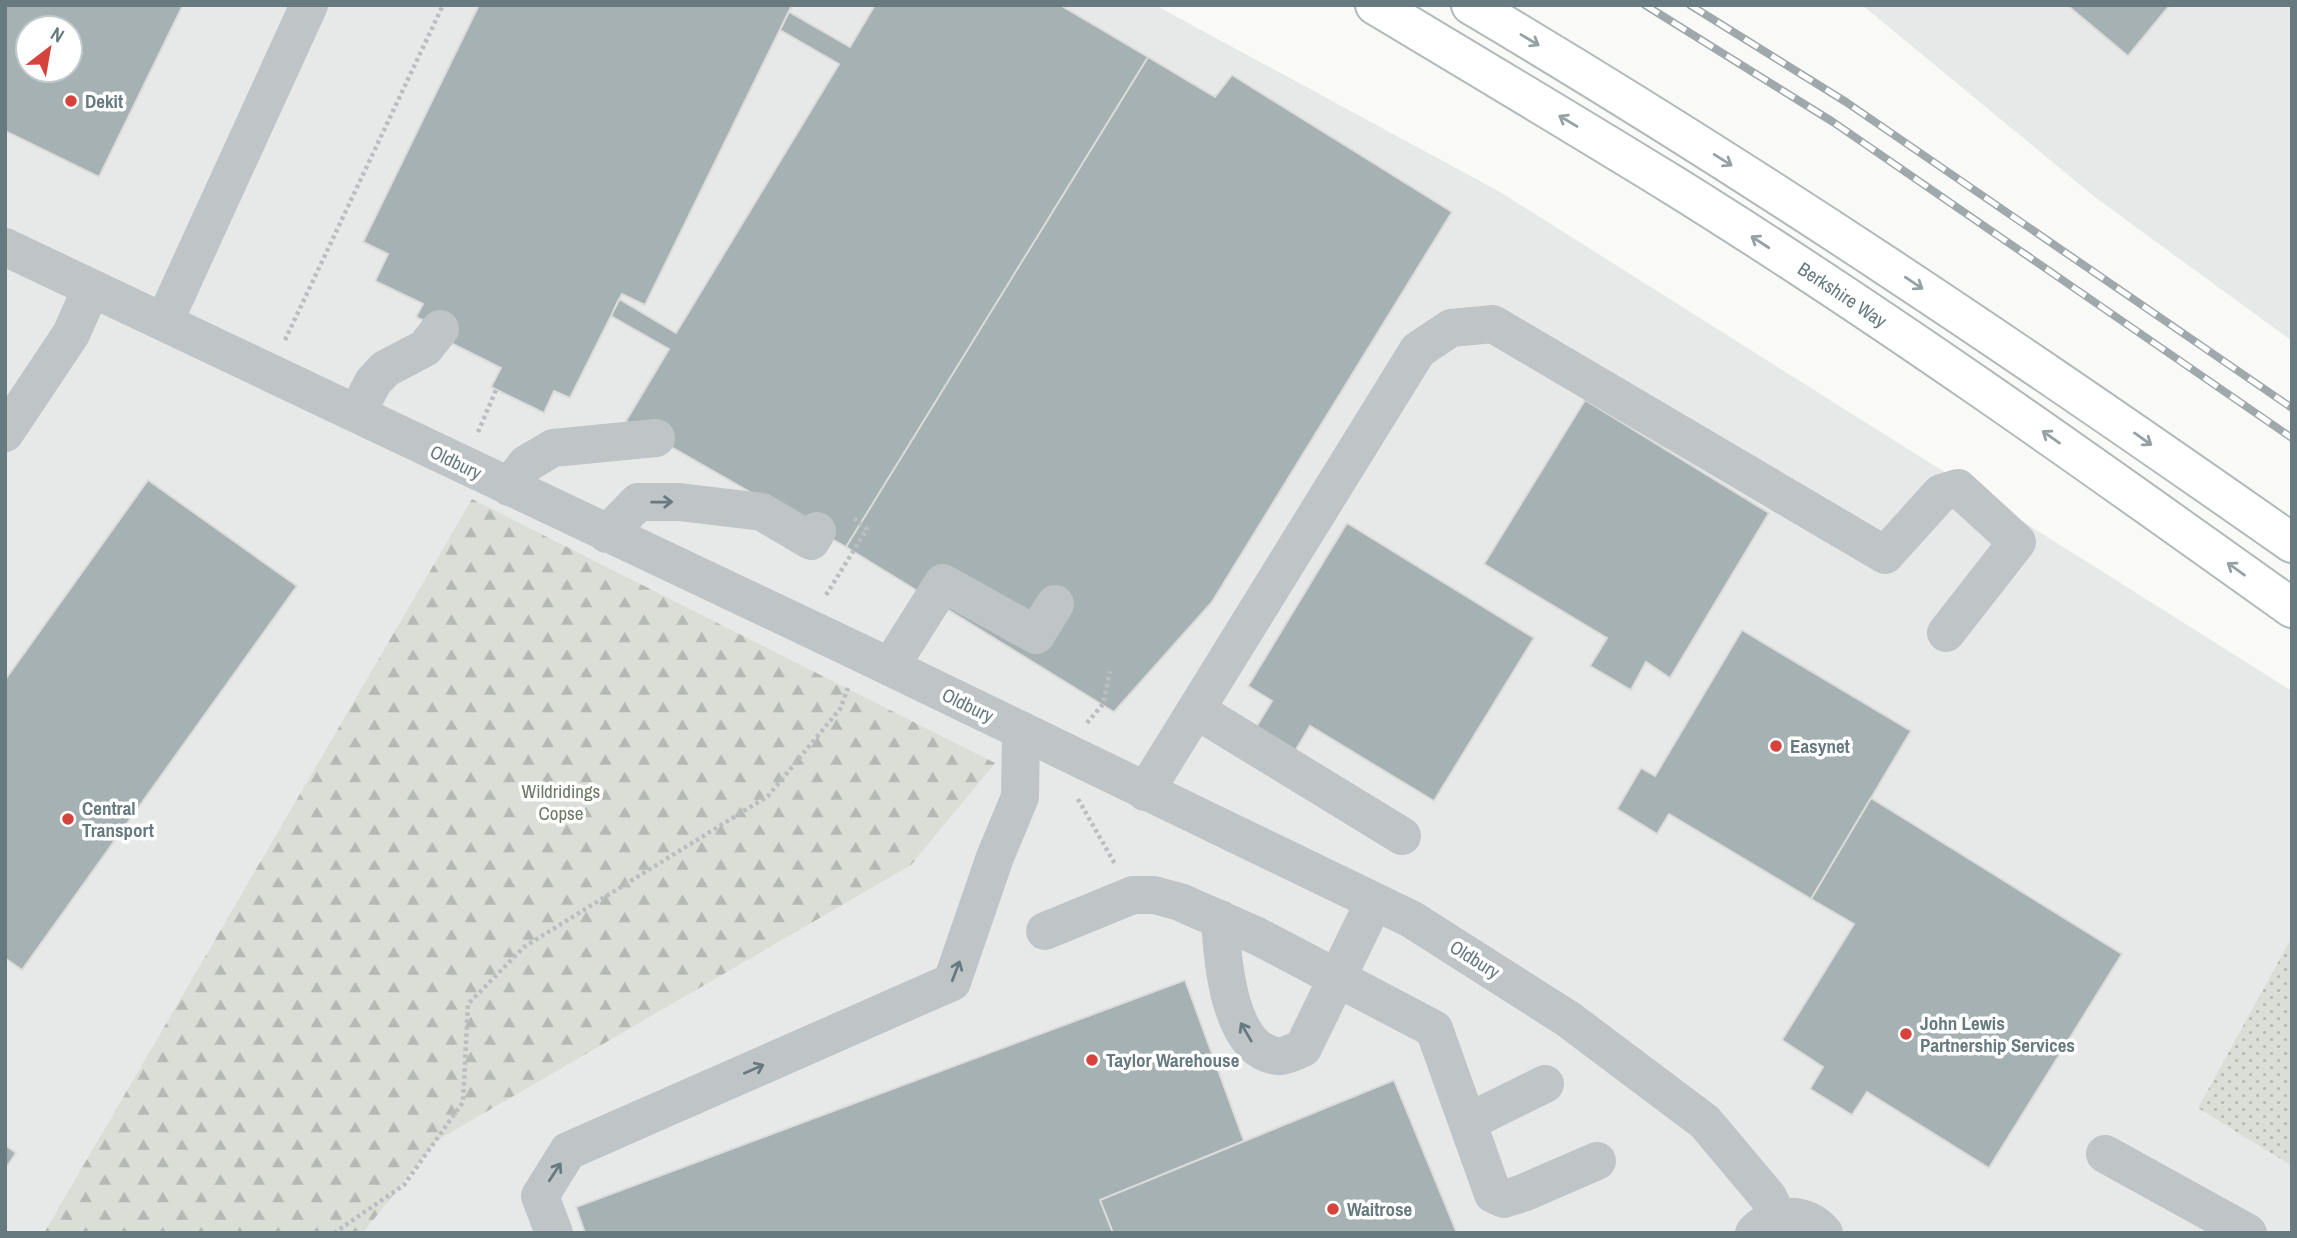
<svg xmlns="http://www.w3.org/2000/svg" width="2297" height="1238" font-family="'Archivo Narrow',sans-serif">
	<defs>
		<pattern id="grass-dots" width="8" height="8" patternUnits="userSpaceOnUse" patternTransform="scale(1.75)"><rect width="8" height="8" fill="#dbded7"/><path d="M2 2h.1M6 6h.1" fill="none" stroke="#b5b9b4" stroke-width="1.8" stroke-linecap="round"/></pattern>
		<pattern id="forest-firs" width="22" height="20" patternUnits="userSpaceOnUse" patternTransform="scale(1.75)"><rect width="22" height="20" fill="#dbded7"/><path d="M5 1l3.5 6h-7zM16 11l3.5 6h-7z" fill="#b5b9b4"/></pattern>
	</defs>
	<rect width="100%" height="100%" fill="#f9f9f8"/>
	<path fill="#e7e9e8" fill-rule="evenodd" d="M5 5H1155L1500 192 2292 691V1233H5ZM28 28H70V70H28Z
		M1862 5H2292V341L2096 198Z"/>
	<path fill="url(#grass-dots)" d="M2292 937V1166L2198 1108Z"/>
	<path fill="url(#forest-firs)" d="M472 499 995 763 911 865 436 1141 363 1233H44Z"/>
	<path fill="#a6b1b4" stroke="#dbdbda" stroke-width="2" fill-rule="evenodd" d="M5 5H183L99 177 5 131ZM28 28H70V70H28Z
		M479 5H792L645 305 622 294 570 398 554 391 544 413 491 387 501 368 445 340 448 333 416 317 423 304 375 281 388 254 363 242Z
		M875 5H1060L1148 57 846 547 626 421 669 349 611 316 619 299 676 333 839 64 780 30 789 12 850 47Z
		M2067 5H2170L2128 56Z
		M1148 57 1215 97 1232 75 1452 212 1212 602 1114 712 846 547Z
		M1585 400 1769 513 1670 678 1646 662 1631 690 1590 666 1607 638 1484 564Z
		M148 480 297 586 22 970 5 958V680Z
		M1347 523 1534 638 1434 801 1310 726 1294 753 1255 729 1272 701 1248 686Z
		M1742 630 1911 731 1811 899 1669 814 1657 834 1617 809 1641 768 1655 776Z
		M1871 798 2122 954 1989 1168 1867 1092 1852 1115 1810 1089 1823 1067 1782 1040 1854 924 1811 899Z
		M1185 980 1244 1141 1100 1200 1113 1233H585L576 1207Z
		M1394 1080 1457 1233H1113L1100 1200Z
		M5 1145 16 1153 5 1169Z"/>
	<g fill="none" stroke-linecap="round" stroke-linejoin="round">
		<g stroke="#b3b9bb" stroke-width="42">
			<g id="highway">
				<path id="s1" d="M1375 5C1475 65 1574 124 1673 185 1885 317 2089 463 2292 608"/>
				<path d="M1471 5C1753 172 2024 355 2292 543"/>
			</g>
		</g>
		<path stroke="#babec0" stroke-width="4.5" stroke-dasharray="3.5 3.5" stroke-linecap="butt" d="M285 340 443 5
			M478 432 496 390
			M826 595 867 529 853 518
			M1087 723 1103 704 1110 671
			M1078 799 1115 864
			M334 1233 404 1185 463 1102 468 1004 524 947 768 796 840 709 848 688"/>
		<path stroke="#bfc5c7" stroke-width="38" d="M5 247 861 653 1411 919 1568 1019 1705 1122 1768 1197 1778 1217
			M164 322 309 5
			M357 413 373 382 385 369 425 348 440 329
			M5 433 71 334 91 289
			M509 487 526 464 553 448 656 438
			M607 534 638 502H679L762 512 811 541 817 531
			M890 667 943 583 1036 635 1055 604
			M1196 710 1402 836
			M1145 792 1418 350 1451 328 1493 324 1885 555 1941 493 1958 488 2017 542 1946 633
			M1220 919C1222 956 1228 1050 1277 1056 1284 1057 1296 1051 1303 1048L1374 902
			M1045 931 1133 895H1154L1180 902 1257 936 1434 1029 1493 1194 1504 1199 1523 1193 1597 1161
			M1468 1122 1545 1084
			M2105 1154 2248 1233
			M554 1233 540 1196 568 1151 952 982 995 857 1020 797 1021 730
			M1754 1233C1774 1212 1805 1211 1824 1233"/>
		<use href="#highway" stroke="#fff" stroke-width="38"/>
		<g stroke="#9fa9ac" stroke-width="8">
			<path id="rail" d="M1645 5 1833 122 2292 438
				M1690 5 1846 102 2292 408"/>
		</g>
		<use href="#rail" stroke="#fff" stroke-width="5" stroke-dasharray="16" stroke-linecap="butt"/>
	</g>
	<defs><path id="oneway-shaft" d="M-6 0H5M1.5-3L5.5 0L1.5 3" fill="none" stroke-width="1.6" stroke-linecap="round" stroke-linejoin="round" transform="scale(1.75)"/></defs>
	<g stroke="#94a2a6">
		<use href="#oneway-shaft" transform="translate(1530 40) rotate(31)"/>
		<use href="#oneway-shaft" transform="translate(1568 121) rotate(-149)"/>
		<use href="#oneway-shaft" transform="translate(1723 160) rotate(32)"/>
		<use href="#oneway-shaft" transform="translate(1760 242) rotate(-147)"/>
		<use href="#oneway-shaft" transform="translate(1914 283) rotate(34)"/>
		<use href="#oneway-shaft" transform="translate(2051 437) rotate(-145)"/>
		<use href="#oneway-shaft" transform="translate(2143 439) rotate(35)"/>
		<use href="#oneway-shaft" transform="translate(2236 569) rotate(-144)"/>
	</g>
	<g stroke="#667a80">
		<use href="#oneway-shaft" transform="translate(662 502) rotate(-1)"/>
		<use href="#oneway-shaft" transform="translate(956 971) rotate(-69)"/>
		<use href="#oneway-shaft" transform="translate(1246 1032) rotate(-120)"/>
		<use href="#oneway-shaft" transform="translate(754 1069) rotate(-24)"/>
		<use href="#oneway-shaft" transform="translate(555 1172) rotate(-57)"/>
	</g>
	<g fill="#d5433c" stroke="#fff" stroke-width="2.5">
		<circle cx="71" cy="101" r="7"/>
		<circle cx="1776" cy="746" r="7"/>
		<circle cx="68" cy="819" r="7"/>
		<circle cx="1906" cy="1034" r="7"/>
		<circle cx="1092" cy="1060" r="7"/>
		<circle cx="1333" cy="1209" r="7"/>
	</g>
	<g text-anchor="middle" stroke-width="7" stroke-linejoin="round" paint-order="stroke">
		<g font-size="19" font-weight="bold" fill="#667a80" stroke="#fff" text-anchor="start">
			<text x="85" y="108">Dekit</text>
			<text x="1790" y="753">Easynet</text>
			<text x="82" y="815">Central<tspan x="82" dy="22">Transport</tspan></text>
			<text x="1920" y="1030">John Lewis<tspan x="1920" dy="22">Partnership Services</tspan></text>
			<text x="1106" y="1067">Taylor Warehouse</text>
			<text x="1347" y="1216">Waitrose</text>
		</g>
		<g font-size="19" fill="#667a80" stroke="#fff">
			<text dy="7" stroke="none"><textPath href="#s1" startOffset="550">Berkshire Way</textPath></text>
			<text transform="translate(456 462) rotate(26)" y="7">Oldbury</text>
			<text transform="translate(968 705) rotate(26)" y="7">Oldbury</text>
			<text transform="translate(1475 959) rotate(32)" y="7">Oldbury</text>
		</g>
		<g font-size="19" fill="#6c7966" stroke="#fff">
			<text x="561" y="798">Wildridings<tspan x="561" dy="22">Copse</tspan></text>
		</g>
	</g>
	<rect width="2297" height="1238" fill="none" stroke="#667a80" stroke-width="14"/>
	<g transform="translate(49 49) rotate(31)"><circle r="33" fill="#ffffff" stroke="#c2cacc" stroke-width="2"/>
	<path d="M0-5L12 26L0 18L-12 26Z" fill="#d5433c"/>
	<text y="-10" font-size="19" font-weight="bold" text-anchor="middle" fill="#667a80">N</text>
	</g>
</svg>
